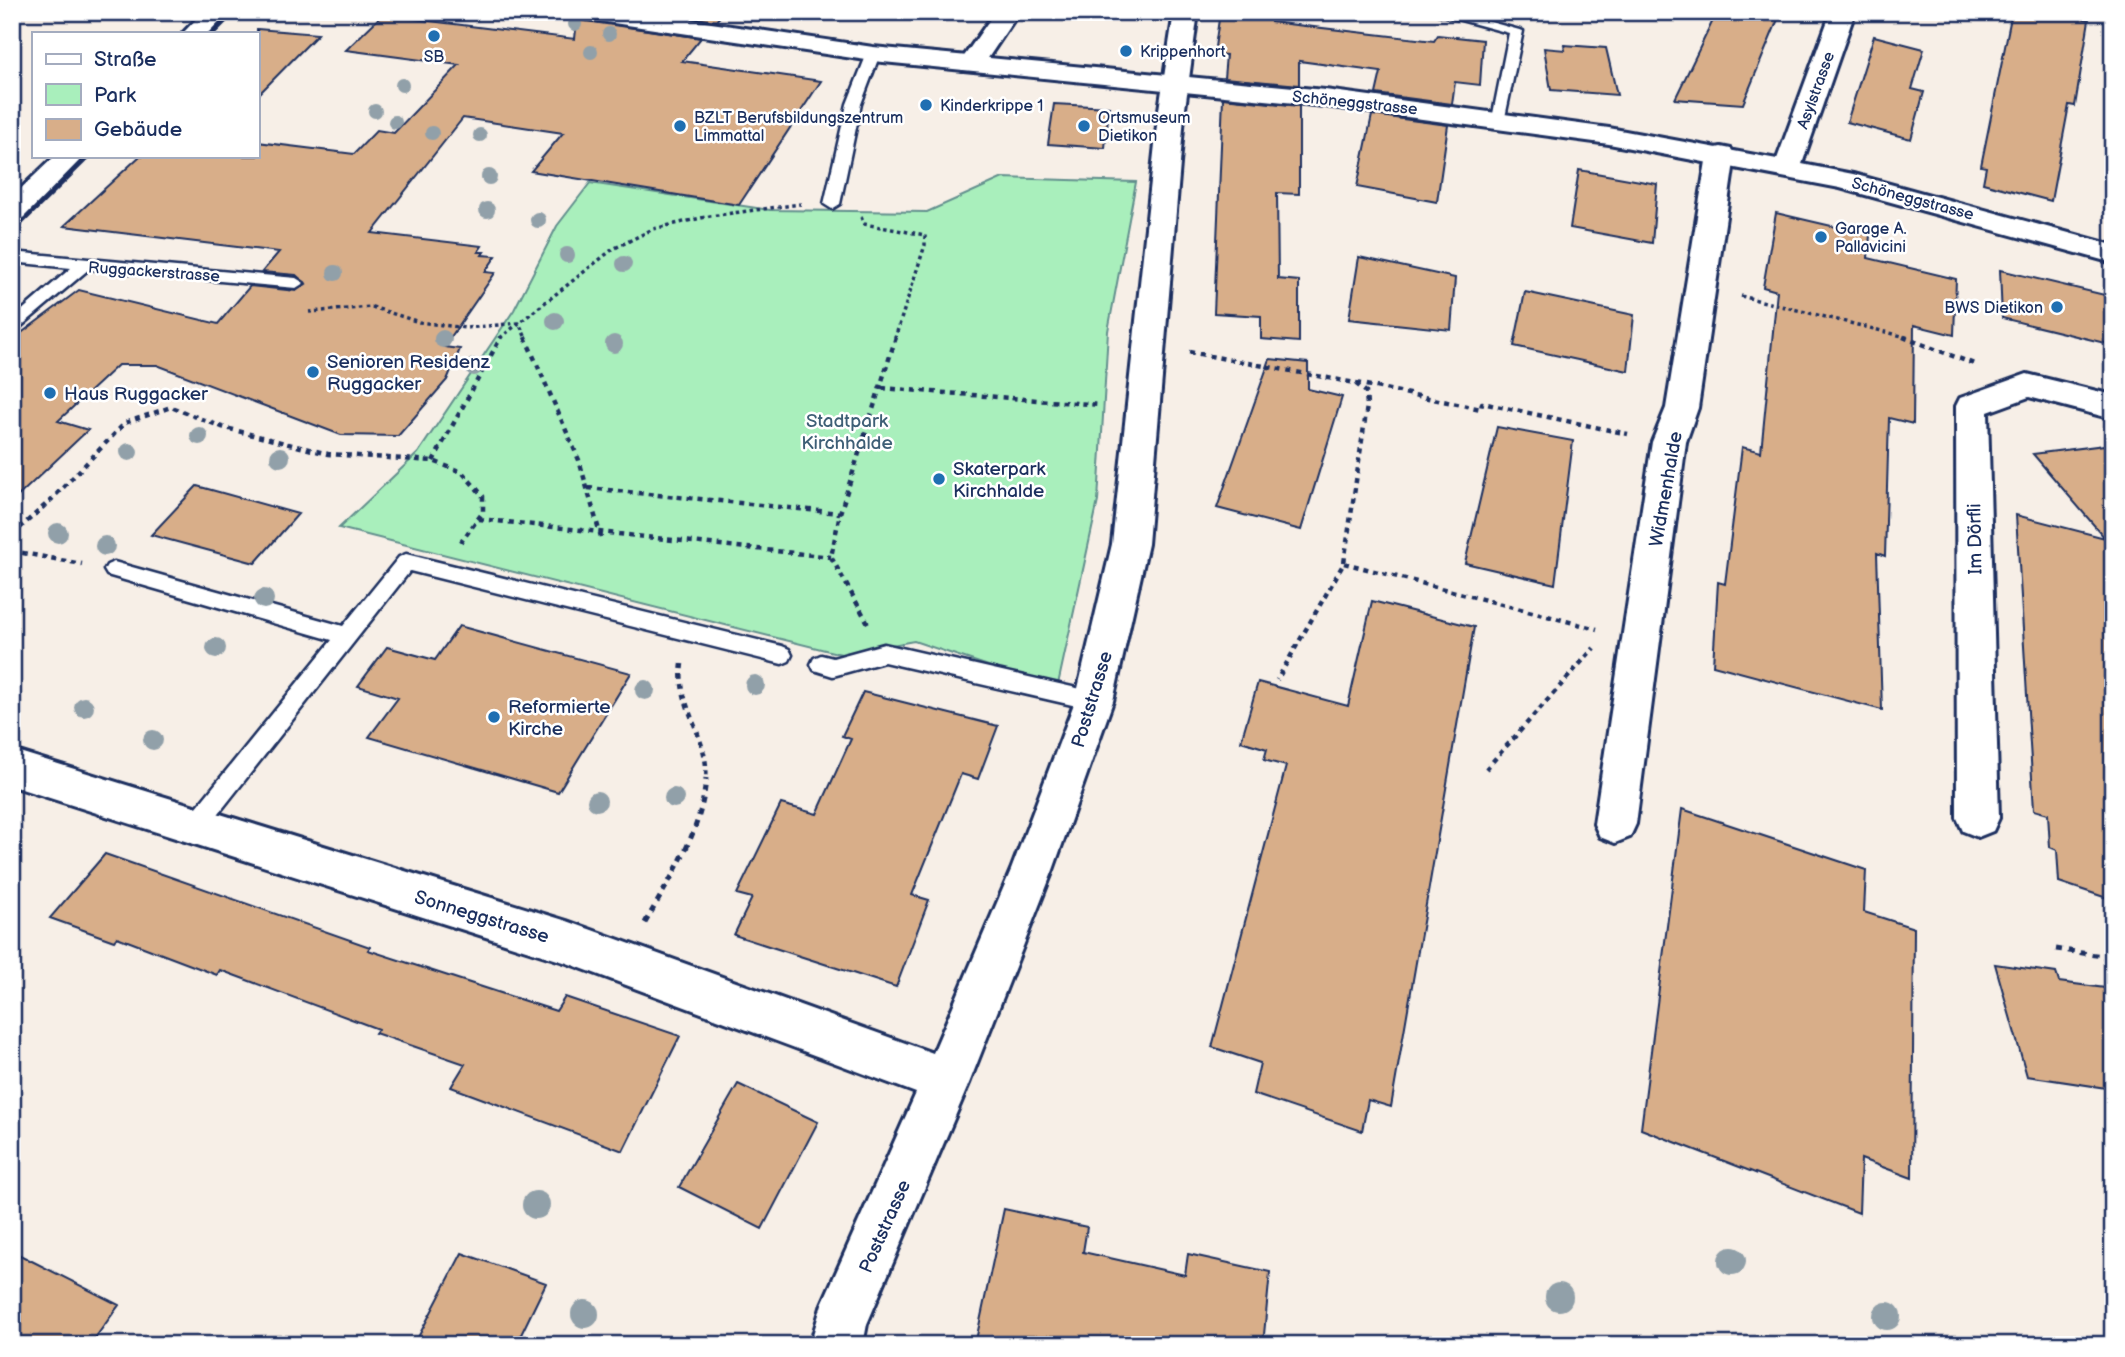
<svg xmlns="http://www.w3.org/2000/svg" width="2125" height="1357" font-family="'Balsamiq Sans',sans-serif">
	<rect width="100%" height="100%" fill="#f7efe7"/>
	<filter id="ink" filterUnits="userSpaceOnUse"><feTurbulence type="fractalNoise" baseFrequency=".0143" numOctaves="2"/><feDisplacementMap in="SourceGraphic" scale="14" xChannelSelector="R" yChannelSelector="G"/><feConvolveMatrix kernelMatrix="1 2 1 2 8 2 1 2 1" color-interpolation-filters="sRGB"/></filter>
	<g filter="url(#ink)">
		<path fill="#a9efbc" stroke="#628f8d" stroke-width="2" d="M1003 178 1136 182 1108 331 1098 501 1057 689 914 641 841 654 339 528 418 453 514 310 557 226 590 183 770 210 927 212Z"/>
		<path fill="#d8ae89" stroke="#1b2f5e" stroke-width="2" d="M657 12H724L716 21Z
			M1220 12H1272L1271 22 1434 41 1438 35 1483 40 1480 85 1455 82 1452 104 1376 94 1381 72 1299 61V85L1224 78 1226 55 1214 54Z
			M1717 12H1781L1743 104 1675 99Z
			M2012 12H2055L2089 20 2075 106 2069 105 2051 201 1983 183 1986 167 1981 166Z
			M382 15 575 39 577 19 701 38 682 61 821 81 739 205 531 171 563 133 463 118 372 233 482 246 478 252H484L482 255 496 256 485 272 495 273 444 347 460 349 447 380 398 436 341 435 157 365H118L58 421 88 430 12 502V340L79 290 218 324 250 286 296 291 306 284 296 275 262 272 279 252 64 226 140 156H257V142L354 154 377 130 394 133 459 65 346 50Z
			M257 29 318 34 257 96Z
			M1874 36 1924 49 1912 89 1924 92 1911 139 1847 122Z
			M1564 45 1606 48 1617 95 1551 90 1544 48 1565 50Z
			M1223 98 1299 106V194L1277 193 1278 279 1299 281V342L1261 339V316L1214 313Z
			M1054 104 1109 107 1105 148 1048 144Z
			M1372 115 1448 125 1437 202 1357 187Z
			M1579 170 1657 184 1652 243 1570 228Z
			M1776 213 1870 235 1868 258 1956 279 1954 335 1914 325 1913 424 1889 418 1885 556 1877 553 1882 710 1713 665 1718 582 1725 584 1742 447 1761 452 1777 291 1763 287Z
			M1359 257 1455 278 1451 330 1349 319Z
			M2000 270 2113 297V345L2002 318Z
			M1525 292 1634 315 1628 371 1514 346Z
			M1270 359 1308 363V389L1342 397 1301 530 1217 508Z
			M1497 427 1573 441 1555 584 1465 563Z
			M2113 444V900L2059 882 2057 850 2050 847 2048 814 2034 810 2016 515 2105 538 2033 454Z
			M197 486 298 514 255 563 151 535Z
			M1372 601 1474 627 1391 1107 1368 1100 1362 1131 1253 1094 1260 1063 1212 1047 1286 766 1264 760 1267 749 1241 741 1258 682 1348 706Z
			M459 626 631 673 558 792 369 737 398 698 358 686 387 647 435 660Z
			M863 692 998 726 978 779 961 774 912 895 929 900 896 987 734 935 752 898 737 894 781 804 817 814 851 739 842 736Z
			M1682 809 1866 870 1864 912 1914 928 1912 1178 1861 1159 1859 1213 1641 1129Z
			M105 854 370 947 368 950 556 1011 565 997 680 1036 623 1151 451 1087 465 1064 375 1033 378 1029 220 970 217 975 117 937 114 941 50 918Z
			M1995 964 2056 973 2059 982 2105 988 2113 1010V1089L2027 1076Z
			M738 1084 818 1122 762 1229 679 1187Z
			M1004 1209 1087 1227 1083 1252 1185 1275 1188 1254 1270 1272 1263 1345H975Z
			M12 1251 119 1305 90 1345H12Z
			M462 1253 546 1283 516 1345H414Z"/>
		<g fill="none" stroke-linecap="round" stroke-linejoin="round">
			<g stroke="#1b2f5e" stroke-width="5">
				<path id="lane" d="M1431 12H1454L1523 31 1504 122H1494L1492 119 1509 33Z
					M868 51 880 54 861 104 840 204 832 209 824 204 847 104Z
					M12 252 296 278 304 283 296 288 89 269 12 334V319L71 268 12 262Z
					M406 554 782 646 789 649 792 655 789 661 782 664 410 571 204 832 196 835 188 832 185 825 188 818 332 640 107 575 104 570 107 565 114 562 343 626 399 557Z
					M884 644 1094 692 1102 695 1105 701 1102 707 1094 710 884 662 833 676 814 670 811 664 814 658 821 655 833 658Z"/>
			</g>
			<g stroke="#1b2f5e" stroke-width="6">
				<path id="street" d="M995 12H1019L980 70H962L958 65Z
					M1174 12H1198L1184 116 1148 544 1113 701 1053 870 970 1081 867 1324 863 1345H810L822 1304 916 1093 567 963 12 786 13 750 567 921 933 1053 1011 870 1075 701 1112 544 1158 116Z
					M1721 147 1731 149 1735 155 1698 408 1686 442 1636 824 1630 837 1615 843 1600 837 1594 824 1652 442 1666 408 1707 155 1711 149Z
					M2027 374 2113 395V419L2029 397 1988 412 1999 818 1993 831 1978 837 1963 831 1957 818 1956 406 1960 398Z"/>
			</g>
			<g stroke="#1b2f5e" stroke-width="6">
				<path id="secondary" d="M203 12H229L209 33H183Z
					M574 12H637L873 47 1325 90 1609 128 1777 159 1831 12H1855L1802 164 1853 174 2113 245V263L1840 188 1609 144 1325 106 873 61 586 19 578 17Z
					M55 156H84L22 219 12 222V197Z"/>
			</g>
			<path stroke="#1b2f5e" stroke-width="3.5" stroke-dasharray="3.5 3.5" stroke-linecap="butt" d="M861 217 864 224 925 235V245L895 338
				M1741 296 1910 338
				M309 312 372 307 419 322 466 328 519 323 526 338
				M500 338 613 249 653 229 710 216 801 204"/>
			<path stroke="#1b2f5e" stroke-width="4.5" stroke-dasharray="5 5" stroke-linecap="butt" d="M525 337 579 460 601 537
				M1903 337 1974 364
				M1189 352 1355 383 1366 392 1367 406 1344 563 1277 680
				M1356 383 1481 409 1482 403 1628 434
				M882 388 1101 405
				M433 461 501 337
				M588 488 840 513
				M479 519 831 557
				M12 535 52 499 125 423 171 407 222 427 328 454 433 461 462 472 483 496V512L461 542
				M12 551 82 564
				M1344 563 1597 629
				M868 623 831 557 840 513 896 337
				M682 664C676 706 710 738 706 780
				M1486 769 1594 648"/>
			<path stroke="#1b2f5e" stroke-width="5" stroke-dasharray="6 6" stroke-linecap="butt" d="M645 923C671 877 702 832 706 778
				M2056 949 2102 956 2113 961"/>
			<use href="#lane" fill="#fff" fill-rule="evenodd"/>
			<use href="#street" fill="#fff" fill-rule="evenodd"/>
			<use href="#secondary" fill="#fff" fill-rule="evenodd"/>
			<path stroke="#1b2f5e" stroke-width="3.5" d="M214 33 235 12
				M12 233 90 156"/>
		</g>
		<g fill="#91a0a9">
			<circle cx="575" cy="24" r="7"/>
			<circle cx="609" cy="34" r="7"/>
			<circle cx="591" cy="52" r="7"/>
			<circle cx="402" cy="85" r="7"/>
			<circle cx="375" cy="111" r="7"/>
			<circle cx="395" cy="122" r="7"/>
			<circle cx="432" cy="133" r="7"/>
			<circle cx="480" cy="135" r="7"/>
			<circle cx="489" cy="177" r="8"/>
			<circle cx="487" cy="210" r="8"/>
			<circle cx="538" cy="220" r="8"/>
			<circle cx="567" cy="255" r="8"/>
			<circle cx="624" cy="264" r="8"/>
			<circle cx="335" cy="273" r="8"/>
			<circle cx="555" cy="321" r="9"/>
			<circle cx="443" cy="339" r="9"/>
			<circle cx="614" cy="344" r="9"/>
			<circle cx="474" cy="367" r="9"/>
			<circle cx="199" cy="436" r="9"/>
			<circle cx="129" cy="452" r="9"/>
			<circle cx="280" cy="457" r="10"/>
			<circle cx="58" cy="533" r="10"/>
			<circle cx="105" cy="546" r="10"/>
			<circle cx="264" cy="599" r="10"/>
			<circle cx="216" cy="648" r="10"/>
			<circle cx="755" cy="685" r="10"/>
			<circle cx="645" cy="690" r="10"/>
			<circle cx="84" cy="707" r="10"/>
			<circle cx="153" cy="740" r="10"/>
			<circle cx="674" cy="798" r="10"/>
			<circle cx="597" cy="801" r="10"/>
			<circle cx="536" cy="1205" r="14"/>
			<circle cx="1732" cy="1261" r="14"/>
			<circle cx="1559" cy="1297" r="14"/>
			<circle cx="585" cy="1314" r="14"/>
			<circle cx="1887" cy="1316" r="14"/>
		</g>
	</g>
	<g fill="#1f6fb2" stroke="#fff" stroke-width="2.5">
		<circle cx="434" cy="36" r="7"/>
		<circle cx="1126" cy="51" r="7"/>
		<circle cx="926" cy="105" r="7"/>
		<circle cx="680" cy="126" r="7"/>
		<circle cx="1084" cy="126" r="7"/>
		<circle cx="1821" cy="237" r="7"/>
		<circle cx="2057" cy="307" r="7"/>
		<circle cx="313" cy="372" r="7"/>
		<circle cx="50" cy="393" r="7"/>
		<circle cx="939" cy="479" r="7"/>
		<circle cx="494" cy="717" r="7"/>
	</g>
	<g text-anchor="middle" stroke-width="5" stroke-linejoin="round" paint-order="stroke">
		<g font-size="16" fill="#1b2f5e" stroke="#fff" text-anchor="start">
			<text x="1140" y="57">Krippenhort</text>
			<text x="434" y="62" text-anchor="middle">SB</text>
			<text x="940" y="111">Kinderkrippe 1</text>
			<text x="694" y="123">BZLT Berufsbildungszentrum<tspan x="694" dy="18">Limmattal</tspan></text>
			<text x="1098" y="123">Ortsmuseum<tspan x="1098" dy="18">Dietikon</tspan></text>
			<text x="1835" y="234">Garage A.<tspan x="1835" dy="18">Pallavicini</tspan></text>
			<text x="2043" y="313" text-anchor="end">BWS Dietikon</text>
		</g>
		<g font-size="16" fill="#1b2f5e" stroke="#fff">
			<text transform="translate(1815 90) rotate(-70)" y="6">Asylstrasse</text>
			<text transform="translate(1355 102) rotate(6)" y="6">Schöneggstrasse</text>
			<text transform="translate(1913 198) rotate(15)" y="6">Schöneggstrasse</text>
			<text transform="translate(154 271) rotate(4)" y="6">Ruggackerstrasse</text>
		</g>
		<g font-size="19" fill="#1b2f5e" stroke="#fff" text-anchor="start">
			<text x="327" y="368">Senioren Residenz<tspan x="327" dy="22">Ruggacker</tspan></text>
			<text x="64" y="400">Haus Ruggacker</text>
			<text x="953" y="475">Skaterpark<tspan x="953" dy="22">Kirchhalde</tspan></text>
			<text x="508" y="713">Reformierte<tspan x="508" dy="22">Kirche</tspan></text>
		</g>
		<g font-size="19" fill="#3e5f76" stroke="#fff">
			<text x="847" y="427">Stadtpark<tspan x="847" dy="22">Kirchhalde</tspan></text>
		</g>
		<g font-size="19" fill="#1b2f5e" stroke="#fff">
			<text transform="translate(1665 489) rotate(-80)" y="7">Widmenhalde</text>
			<text transform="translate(1974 539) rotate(-91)" y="7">Im Dörfli</text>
			<text transform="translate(1091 699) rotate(-73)" y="7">Poststrasse</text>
			<text transform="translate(482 916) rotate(17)" y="7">Sonneggstrasse</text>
			<text transform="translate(884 1226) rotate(-66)" y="7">Poststrasse</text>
		</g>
	</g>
	<rect width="2125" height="1357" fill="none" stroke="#fff" stroke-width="42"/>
	<rect x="21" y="21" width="2083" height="1315" fill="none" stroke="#1b2f5e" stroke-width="2.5" filter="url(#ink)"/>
	<rect x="32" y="32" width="228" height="126" fill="#ffffff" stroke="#a4acbf" stroke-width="2"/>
	<rect x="46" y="54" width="35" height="10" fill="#ffffff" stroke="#a4acbf" stroke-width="2"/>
	<text x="94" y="66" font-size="21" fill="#1b2f5e">Straße</text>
	<rect x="46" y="84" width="35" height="21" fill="#a9efbc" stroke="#a4acbf" stroke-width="2"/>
	<text x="94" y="102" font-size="21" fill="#1b2f5e">Park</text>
	<rect x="46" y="119" width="35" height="21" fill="#d8ae89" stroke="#a4acbf" stroke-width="2"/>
	<text x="94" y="136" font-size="21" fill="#1b2f5e">Gebäude</text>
</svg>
